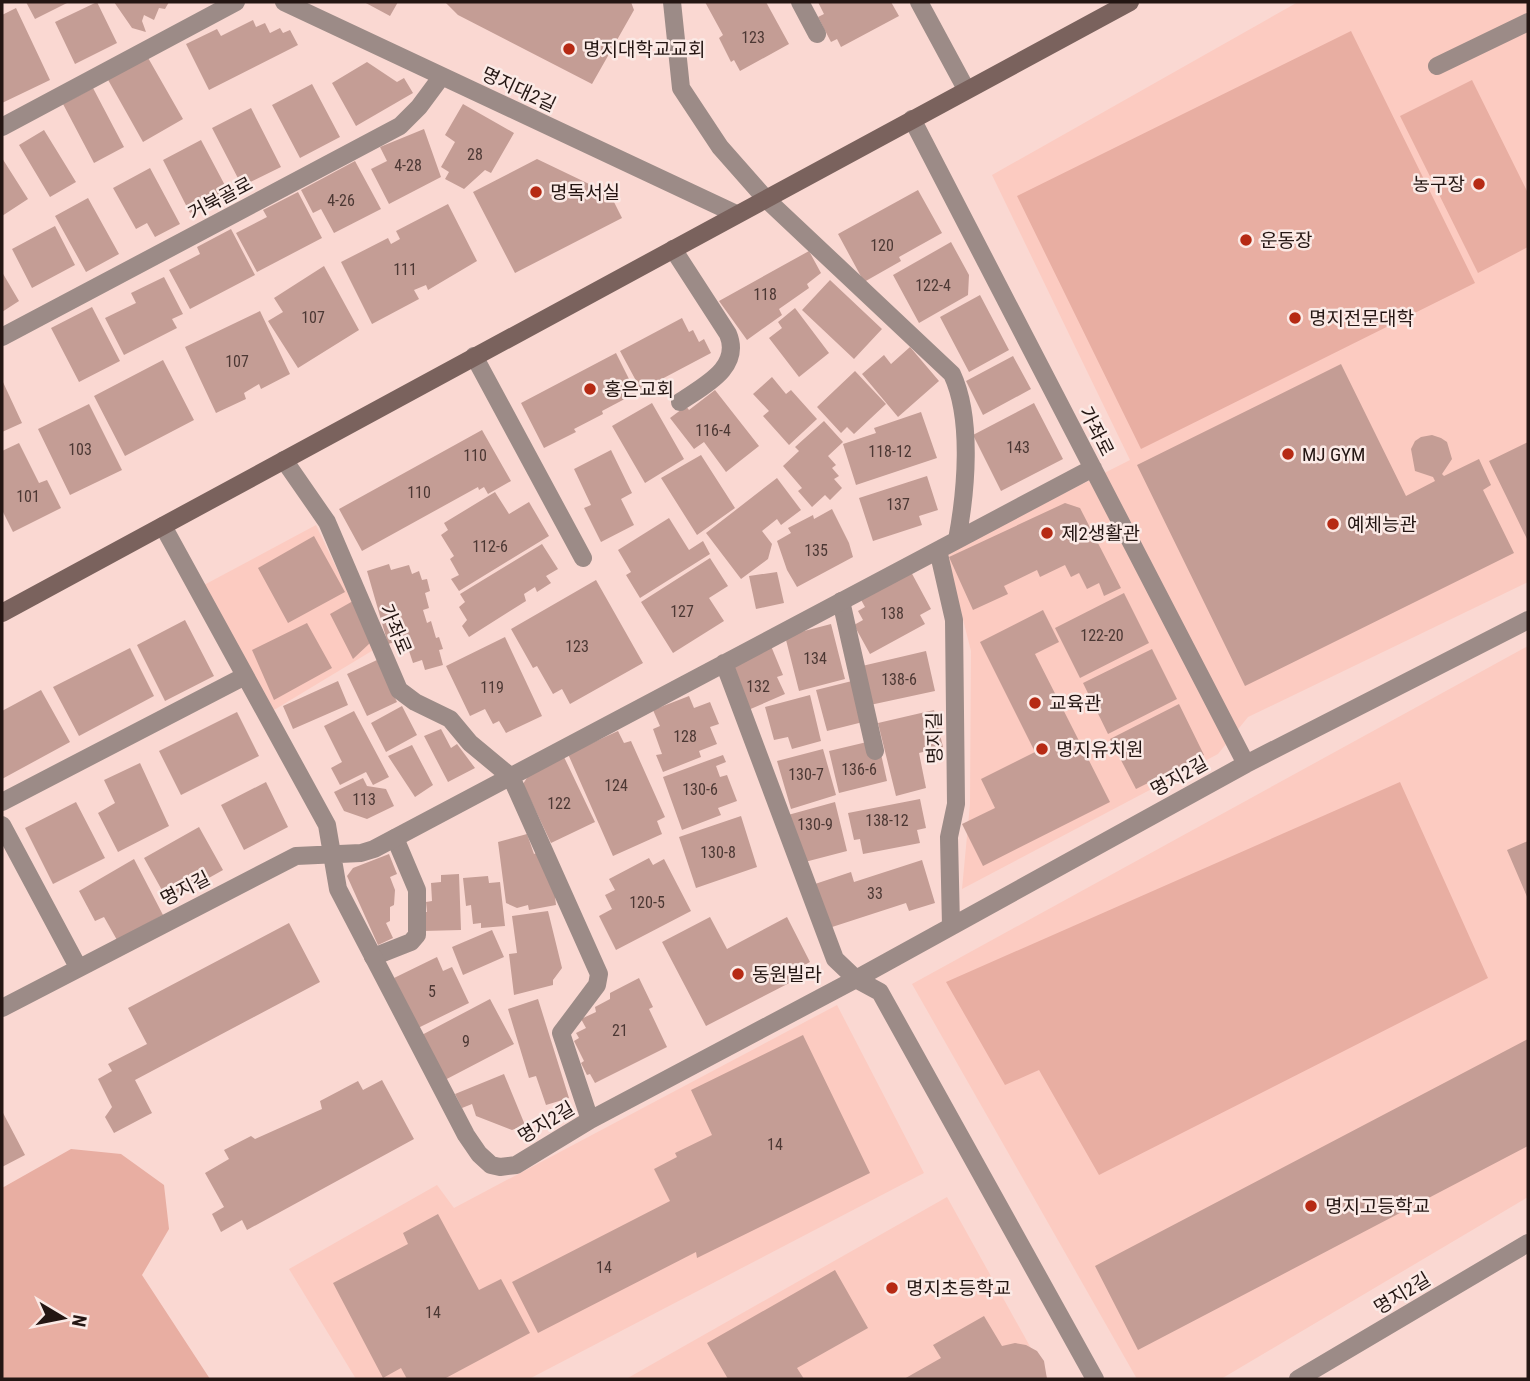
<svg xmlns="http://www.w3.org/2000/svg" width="1530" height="1381" font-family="'Roboto Condensed','Noto Sans KR',sans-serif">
	<rect width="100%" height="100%" fill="#fad8d2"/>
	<path fill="#fccbc1" d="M1298 2H1528V582L1248 717 1218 754 962 889 970 804 971 651 946 553 1130 460 992 175Z
		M316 525 375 649 274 710 204 585Z
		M1528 646V1197L1221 1379H1137L912 984Z
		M837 1005 924 1173 529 1379H356L289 1269 437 1185 454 1208Z
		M947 1197 1048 1379H626Z"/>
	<path fill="#e8aea2" d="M1351 31 1475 283 1141 449 1017 196Z
		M1472 80 1528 193V247L1478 273 1400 116Z
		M1400 782 1488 978 1099 1175 1039 1070 1005 1085 946 982Z
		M71 1149 121 1154 164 1185 169 1229 142 1275 210 1379H2V1188Z"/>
	<path fill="#c49d95" d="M26 2H69L35 19Z
		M97 2 117 43 75 64 55 22Z
		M114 2H169L165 9 159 8 154 20 144 15 142 21 146 32 132 28Z
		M364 2H398L390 16Z
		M445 2H631L634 10 592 84 458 15Z
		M705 2H766L789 44 740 71 734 60 731 62 719 38 723 35Z
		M818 2H891L899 16 841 47 837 39 831 42 818 17 824 14Z
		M16 8 50 80 2 103V15Z
		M253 20 256 27 265 23 270 33 280 28 283 33 290 30 298 45 209 90 186 44 217 29 221 36Z
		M147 56 183 119 143 142 107 78Z
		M367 62 397 82 404 78 413 93 356 126 332 83Z
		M312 84 340 137 300 158 272 105Z
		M93 88 124 147 94 163 63 104Z
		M463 104 514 133 491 173 485 170 464 189 445 179 449 172 441 167 455 142 445 135Z
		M251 108 281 167 242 186 212 128Z
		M424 129 441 177 389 204 371 169 387 161 380 147Z
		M44 130 76 182 50 197 19 145Z
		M201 140 229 193 190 213 163 160Z
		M2 158 28 199 2 216Z
		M537 159 610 194 622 218 515 273 473 192Z
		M355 161 381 209 334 233 321 209 313 213 301 190Z
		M150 168 180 224 155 237 147 223 136 229 113 188Z
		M918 190 942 233 899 257 901 261 864 282 838 234Z
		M298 192 322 238 257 272 236 233 267 217 263 210Z
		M88 198 119 254 86 272 55 216Z
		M448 204 477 261 428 290 426 285 414 290 419 299 372 324 341 262 388 238 391 244 400 239 396 231Z
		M55 226 75 265 32 288 12 249Z
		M231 229 255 275 190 309 169 270 200 254 197 247Z
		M951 242 969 275 968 295 919 323 893 275Z
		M809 251 821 273 807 284 809 288 779 309 782 315 747 340 719 301Z
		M324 266 359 330 298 368 268 321 283 312 274 298Z
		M2 272 19 301 2 312Z
		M164 277 183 314 172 319 177 328 124 355 105 318 136 303 131 293Z
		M830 280 882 329 854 359 802 310Z
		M980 295 1009 350 969 372 940 317Z
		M92 307 120 361 79 382 51 328Z
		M795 308 829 353 799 377 769 338 782 328 778 322Z
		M260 311 290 374 261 389 259 384 244 393 246 399 216 413 185 347Z
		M682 318 689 332 693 330 699 342 704 339 711 353 641 390 620 351Z
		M910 347 939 381 898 417 862 374 884 355 891 364Z
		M616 353 636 393 602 411 603 414 574 429 576 432 544 448 521 403Z
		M1013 356 1031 389 983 415 966 381Z
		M163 360 194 420 125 456 94 396Z
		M1341 364 1406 496 1435 481 1433 477 1415 471 1411 449 1415 441 1421 437 1432 435 1441 438 1447 442 1452 459 1442 474 1444 476 1479 459 1491 485 1483 490 1514 553 1245 686 1137 465Z
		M855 371 886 404 854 434 847 427 841 433 817 407Z
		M772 377 786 394 791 390 817 419 789 445 763 416 769 411 753 394Z
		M2 380 22 423 2 432Z
		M715 390 759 446 726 472 704 442 694 449 670 418 686 406 689 410Z
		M652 403 684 459 645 483 612 426Z
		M1034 403 1063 459 1001 491 973 435Z
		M89 404 122 470 70 495 38 429Z
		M921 412 937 458 856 485 843 444 876 433 874 428Z
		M824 421 843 442 828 456 836 465 832 468 839 476 834 479 842 488 830 500 825 495 812 507 798 491 802 488 783 466 799 451 795 447Z
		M482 430 511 481 488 494 484 487 479 490 478 487 362 551 339 509Z
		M1528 442V541L1489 461Z
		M19 443 39 483 47 480 61 508 13 532 2 510V451Z
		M611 450 632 493 621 499 634 525 601 542 584 508 591 505 574 469Z
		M701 455 735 508 697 535 661 478Z
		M927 476 938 510 919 516 922 525 873 541 859 498Z
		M777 478 801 510 781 525 777 519 762 531 772 544 768 559 741 579 706 533Z
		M495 492 509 514 529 502 549 536 459 591 451 579 459 575 450 559 454 556 441 535 448 530 444 523Z
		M1065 503 1080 508 1121 588 1104 596 1099 583 1087 589 1079 573 1071 577 1065 565 1040 577 1037 570 1004 586 1008 594 973 610 949 557Z
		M832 509 849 543 853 557 797 587 787 570 777 541 791 533 788 528 813 515 814 519Z
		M669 518 689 550 703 541 710 554 640 598 626 575 631 572 618 550Z
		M314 536 345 592 288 623 258 568Z
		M542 544 558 569 546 576 551 583 537 592 535 587 524 594 526 601 469 637 462 626 467 620 459 607 465 602 460 594Z
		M710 558 728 586 709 598 724 621 673 653 641 602Z
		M389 564 391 570 409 565 412 574 419 571 422 580 427 579 430 591 425 593 429 608 423 610 427 623 431 621 436 638 439 637 443 649 439 650 443 665 425 670 422 660 413 663 409 651 398 654 395 642 388 644 367 571Z
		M910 570 931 609 920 615 925 624 870 654 854 625 863 620 858 611 865 607 860 598Z
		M777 572 784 603 756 609 749 576Z
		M596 580 643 663 570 704 562 689 553 694 537 666 533 668 511 629Z
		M1124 593 1149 643 1080 678 1055 628Z
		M353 601 370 643 353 659 330 614Z
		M1043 610 1059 642 1035 654 1110 802 983 866 962 824 995 808 981 779 1035 752 980 642Z
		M185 620 214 676 165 701 137 645Z
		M307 623 332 668 274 700 252 650Z
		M831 624 845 679 799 691 785 636Z
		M505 637 542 716 506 733 499 721 493 724 485 709 470 716 446 666Z
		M771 646 783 675 777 677 785 694 746 711 730 664Z
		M130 648 154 696 79 736 53 687Z
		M1152 649 1177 699 1108 734 1083 683Z
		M926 651 935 691 870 705 862 666Z
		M377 660 397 702 367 716 347 674Z
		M338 681 348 705 293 729 283 706Z
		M852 681 863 722 827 731 816 690Z
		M41 690 70 742 2 779V711Z
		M810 695 821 741 792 749 788 737 774 740 765 707Z
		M689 696 694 708 710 702 719 724 710 727 717 744 699 751 701 757 663 772 656 755 662 754 653 729 660 726 653 710Z
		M1179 704 1204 755 1136 789 1110 739Z
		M402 706 417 735 386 752 371 723Z
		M934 710 943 747 919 753 926 788 896 796 878 723Z
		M354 711 389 777 373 785 366 772 340 785 331 768 342 762 324 726Z
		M237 712 259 756 181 795 159 751Z
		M441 729 451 748 457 744 475 768 448 782 424 736Z
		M618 731 624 743 631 741 665 817 657 821 662 834 613 856 568 754Z
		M867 742 881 754 887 781 839 793 829 751Z
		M412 745 433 785 415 797 388 756Z
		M823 749 836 795 791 809 777 761Z
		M723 755 726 762 716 766 720 777 727 775 737 801 718 808 721 815 682 830 663 777Z
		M564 757 595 822 551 843 523 784 530 773Z
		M140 763 169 826 118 852 98 813 115 803 104 780Z
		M363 778 367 786 386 789 394 806 367 819 344 811 334 792Z
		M266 782 288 827 244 850 221 805Z
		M920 799 926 828 917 830 920 843 863 854 860 839 854 840 848 813Z
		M76 802 105 858 53 884 25 828Z
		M835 802 847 851 801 863 788 815Z
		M741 816 757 867 696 888 679 837Z
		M199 827 223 870 168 901 144 858Z
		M527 834 534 854 539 852 554 887 556 905 529 910 528 905 517 908 506 903 498 842Z
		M1528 841V899L1507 850Z
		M389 854 397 874 390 877 395 890 394 905 390 907V921L386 923 393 938 378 945 347 876 353 868Z
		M649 858 653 865 664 859 691 911 616 950 599 916 612 909 605 895 615 890 609 879Z
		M134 859 163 915 117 940 104 917 95 921 79 891Z
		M922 860 935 903 909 911 906 903 829 928 815 884 851 872 854 882Z
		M459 874 461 930 423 931V912H427L426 902 432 901 431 883 441 882V875Z
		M488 876 489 883 500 882 505 926 481 928V923L473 924 471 905 466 906 463 878Z
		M548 911 562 968 553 980V985L514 995 509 954 517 953 512 916Z
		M710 917 727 949 787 917 810 962 795 970 799 978 706 1026 662 942Z
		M289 923 320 982 135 1080 152 1113 114 1133 105 1117 112 1107 98 1079 112 1071 108 1064 147 1044 128 1008Z
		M492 930 504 957 463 975 452 947Z
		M437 957 443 971 452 967 469 1003 418 1028 394 978Z
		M639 978 653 1007 649 1009 667 1047 595 1083 590 1074 587 1075 581 1063 584 1061 574 1041 579 1038 576 1033 586 1028 581 1019 596 1012 595 1007 610 999V993Z
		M490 999 514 1044 441 1082 418 1037Z
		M538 999 569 1098 546 1105 536 1076 529 1078 508 1009Z
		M803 1035 870 1173 697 1258 696 1252 538 1333 512 1282 670 1201 654 1169 677 1157 675 1153 712 1135 691 1090Z
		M1528 1039V1146L1138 1350 1095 1266Z
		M504 1074 525 1125 512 1130 476 1116 472 1104 462 1108 455 1094Z
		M382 1080 414 1139 247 1230 242 1220 221 1232 212 1214 224 1207 205 1173 229 1159 224 1150 251 1136 255 1139 322 1109 320 1101 358 1081 363 1090Z
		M2 1111 25 1155 2 1167Z
		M438 1214 479 1290 501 1279 530 1333 444 1379H407L401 1368 383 1378 333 1283 408 1244 403 1233Z
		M835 1270 868 1328 797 1368 804 1379H728L707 1343Z
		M984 1316 1002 1346 1015 1343 1026 1345 1037 1351 1044 1361 1047 1379H904L941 1358 933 1345Z"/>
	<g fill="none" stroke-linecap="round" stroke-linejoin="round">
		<path stroke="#9c8b87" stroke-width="18" d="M800 2 817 34
			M919 2 966 89
			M1437 66 1528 22
			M474 356 583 558
			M841 601 875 751
			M373 957 411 942 417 935V890L395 838"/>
		<path stroke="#9c8b87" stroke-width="18" d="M284 2 736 214
			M672 2 681 88 720 147 765 198 952 374C973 419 966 492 957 540
			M912 119 1246 764
			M2 127 236 2
			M673 249 728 334C742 368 703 386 680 402
			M2 337 400 126 419 107 442 76
			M284 460 327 522 399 690 415 702 450 719 470 743 511 777 599 974 597 985 561 1033 590 1120
			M163 526 327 825 338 889 466 1135 479 1154 491 1165 500 1167 516 1165 590 1120 856 979 1246 764 1528 620
			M938 550 954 620 956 804 949 837 951 926
			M724 663 835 959 856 979 880 992 1095 1379
			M2 802 245 676
			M2 825 78 967
			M2 1008 296 856 361 853 374 849 1093 468
			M1298 1379 1528 1243"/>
		<path stroke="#7a625d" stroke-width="18" d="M2 613 1130 2"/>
	</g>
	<g fill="#b62a14" stroke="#fbeae6" stroke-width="2.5">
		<circle cx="569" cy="49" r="7"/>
		<circle cx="1479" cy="184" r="7"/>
		<circle cx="536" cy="192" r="7"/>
		<circle cx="1246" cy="240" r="7"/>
		<circle cx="1295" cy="318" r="7"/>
		<circle cx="590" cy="389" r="7"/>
		<circle cx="1288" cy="454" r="7"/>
		<circle cx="1333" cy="524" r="7"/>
		<circle cx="1047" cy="533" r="7"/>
		<circle cx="1035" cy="703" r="7"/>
		<circle cx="1042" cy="749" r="7"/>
		<circle cx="738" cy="974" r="7"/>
		<circle cx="1311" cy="1206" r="7"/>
		<circle cx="892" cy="1288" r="7"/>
	</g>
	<g text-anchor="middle" stroke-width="5" stroke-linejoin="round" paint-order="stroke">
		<g font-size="16" fill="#4c3834">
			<text x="753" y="43">123</text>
			<text x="475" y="160">28</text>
			<text x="408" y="171">4-28</text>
			<text x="341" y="206">4-26</text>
			<text x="882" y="251">120</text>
			<text x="405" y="275">111</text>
			<text x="933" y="291">122-4</text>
			<text x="765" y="300">118</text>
			<text x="313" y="323">107</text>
			<text x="237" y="367">107</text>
			<text x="713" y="436">116-4</text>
			<text x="1018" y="453">143</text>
			<text x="80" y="455">103</text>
			<text x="890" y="457">118-12</text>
			<text x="475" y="461">110</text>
			<text x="419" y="498">110</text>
			<text x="28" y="502">101</text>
			<text x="898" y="510">137</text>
			<text x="490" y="552">112-6</text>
			<text x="816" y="556">135</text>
			<text x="682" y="617">127</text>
			<text x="892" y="619">138</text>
			<text x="1102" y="641">122-20</text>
			<text x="577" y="652">123</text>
			<text x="815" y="664">134</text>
			<text x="899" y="685">138-6</text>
			<text x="758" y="692">132</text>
			<text x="492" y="693">119</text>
			<text x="685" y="742">128</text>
			<text x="859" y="775">136-6</text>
			<text x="806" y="780">130-7</text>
			<text x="616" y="791">124</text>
			<text x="700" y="795">130-6</text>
			<text x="364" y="805">113</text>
			<text x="559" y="809">122</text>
			<text x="887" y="826">138-12</text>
			<text x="815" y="830">130-9</text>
			<text x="718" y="858">130-8</text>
			<text x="875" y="899">33</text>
			<text x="647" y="908">120-5</text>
			<text x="432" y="997">5</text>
			<text x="620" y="1036">21</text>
			<text x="466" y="1047">9</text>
			<text x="775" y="1150">14</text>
			<text x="604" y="1273">14</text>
			<text x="433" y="1318">14</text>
		</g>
		<g font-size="19" fill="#241613" stroke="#fbeae6" text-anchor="start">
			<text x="583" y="56">명지대학교교회</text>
			<text x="1465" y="191" text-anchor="end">농구장</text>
			<text x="550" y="199">명독서실</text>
			<text x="1260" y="247">운동장</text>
			<text x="1309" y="325">명지전문대학</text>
			<text x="604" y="396">홍은교회</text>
			<text x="1302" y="461">MJ GYM</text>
			<text x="1347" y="531">예체능관</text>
			<text x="1061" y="540">제2생활관</text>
			<text x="1049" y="710">교육관</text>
			<text x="1056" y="756">명지유치원</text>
			<text x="752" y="981">동원빌라</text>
			<text x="1325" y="1213">명지고등학교</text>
			<text x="906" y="1295">명지초등학교</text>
		</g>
		<g font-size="19" fill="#241613" stroke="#fbeae6">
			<text transform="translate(519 89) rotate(25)" y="7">명지대2길</text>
			<text transform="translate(220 198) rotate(-28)" y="7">거북골로</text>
			<text transform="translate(1097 431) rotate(63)" y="7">가좌로</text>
			<text transform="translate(396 629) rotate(67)" y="7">가좌로</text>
			<text transform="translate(934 738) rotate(-91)" y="7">명지길</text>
			<text transform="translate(1179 776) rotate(-29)" y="7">명지2길</text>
			<text transform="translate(185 888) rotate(-27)" y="7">명지길</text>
			<text transform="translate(546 1122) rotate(-31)" y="7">명지2길</text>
			<text transform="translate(1402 1293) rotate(-31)" y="7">명지2길</text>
		</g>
	</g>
	<rect width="1530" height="1381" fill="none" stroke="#241613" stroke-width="7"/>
	<g transform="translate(63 1318) rotate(100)" stroke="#fbeae6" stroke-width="5" paint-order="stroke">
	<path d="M0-5L12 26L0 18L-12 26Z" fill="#241613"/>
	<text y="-10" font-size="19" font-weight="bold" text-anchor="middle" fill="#241613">N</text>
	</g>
</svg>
